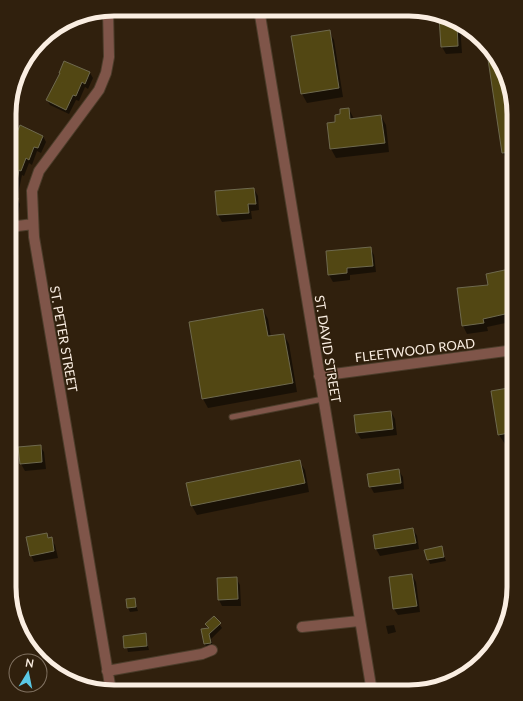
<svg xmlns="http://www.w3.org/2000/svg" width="523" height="701" font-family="Lato,sans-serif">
	<rect width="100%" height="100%" fill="#30200d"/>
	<path fill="#0007" d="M440 17 460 25 462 53 446 54 442 47Z
		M329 31 334 40 343 97 307 103 302 94Z
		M487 48 503 67 514 114V161L508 162 503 153Z
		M60 73H90L93 78 88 89 85 87 79 101 76 100 69 114 50 105 47 100 61 74Z
		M349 109 354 119 381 116 386 125 389 152 336 158 331 149 328 124 337 123 341 115Z
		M21 126 43 136 46 142 41 153 37 151 32 165 29 163 24 176 22 175 17 199 20 204 18 215 10 214V154Z
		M254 189 258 196 259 210 251 211 252 219 222 222 218 215 216 192Z
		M370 248 374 255 376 272 350 275V280L333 282 329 275Z
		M514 269V321L487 327 488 331 467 334 463 326 489 285Z
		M263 310 268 319 271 337 284 335 289 344 297 392 208 408 203 399Z
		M514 388V442L505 444 499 435 492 392Z
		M391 412 395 419 397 435 361 439 357 433Z
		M40 446 44 452 46 469 25 471 21 464Z
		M299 461 305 470 309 492 197 515 192 506Z
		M399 471 403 477 404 489 374 493 370 486Z
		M413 529 417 536 419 549 380 556 376 549 374 535Z
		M46 534 55 545 58 558 34 562 31 555Z
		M441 547 446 561 430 564 426 551Z
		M412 575 416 582 420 612 398 615 394 609Z
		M236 578 240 585 241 606H222L219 600Z
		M134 599 138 611 130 612 128 608Z
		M214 617 222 628 211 639 213 647 207 648 205 644 209 629 206 624Z
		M394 625 396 632 388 634 386 626Z
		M145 634 149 650 128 652 124 636Z"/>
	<path fill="#524713" stroke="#6e694e" d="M439 17 457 24 458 46 441 47Z
		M330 30 339 88 301 94 291 36Z
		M486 46 503 67 514 114V152L502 153Z
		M64 61 90 72 85 84 82 82 76 96 73 95 66 110 46 100 60 73H59Z
		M349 108 350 119 381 115 385 143 330 149 327 123 335 122V115L340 114V109Z
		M20 125 43 136 38 148 34 147 29 160 26 158 21 171 19 170 14 197 18 198 16 210 10 209V150Z
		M254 188 256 204H248L249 213 217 215 215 191Z
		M371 247 373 266 347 268V273L328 275 326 251Z
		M514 268V312L483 319 484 323 462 326 457 288 488 285 486 274Z
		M263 309 268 336 284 334 293 383 202 399 189 322Z
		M514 387V432L498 435 491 391Z
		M391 411 393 429 356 433 354 415Z
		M41 445 42 462 20 464 18 447Z
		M300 460 305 483 191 506 186 483Z
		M399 469 401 483 369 487 367 474Z
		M413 528 416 543 375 549 373 535Z
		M47 533 48 538 52 537 54 551 30 556 26 537Z
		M442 546 444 557 427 560 424 550Z
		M412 574 417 606 393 609 389 577Z
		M237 577 238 599 218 600 217 578Z
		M135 598 136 607 127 608 126 599Z
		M214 616 221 623 209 634 211 643 204 644 201 629 209 628 205 624Z
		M146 633 147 646 124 648 123 636Z"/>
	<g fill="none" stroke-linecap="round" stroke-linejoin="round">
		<g stroke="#4c3d2b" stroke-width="7">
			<path id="service" d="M232 417 323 399"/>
		</g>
		<g stroke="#4c3d2b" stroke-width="12">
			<path id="minor" d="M259 9 372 692
				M108 10 109 57 106 73 99 90 39 171 32 191 34 237 111 691
				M10 227 33 224
				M319 376 514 350
				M302 627 359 621
				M107 671 202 654 212 650"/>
		</g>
		<use href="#service" stroke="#7f5549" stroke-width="5"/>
		<use href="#minor" stroke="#7f5549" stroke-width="10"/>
	</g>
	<g text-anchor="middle" stroke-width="3.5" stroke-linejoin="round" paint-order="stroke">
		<g font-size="13" fill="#faeee2" stroke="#30200d">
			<text transform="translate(64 339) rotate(80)" y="5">ST. PETER STREET</text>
			<text transform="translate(328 349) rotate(81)" y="5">ST. DAVID STREET</text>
			<text transform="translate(415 350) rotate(-7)" y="5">FLEETWOOD ROAD</text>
		</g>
	</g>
	<path d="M0 0H523V701H0ZM114 16H409A98 98 0 0 1 507 114V587A98 98 0 0 1 409 685H114A98 98 0 0 1 16 587V114A98 98 0 0 1 114 16Z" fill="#30200d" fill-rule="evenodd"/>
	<path fill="none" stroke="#faeee2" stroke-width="5" d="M114 16H409A98 98 0 0 1 507 114V587A98 98 0 0 1 409 685H114A98 98 0 0 1 16 587V114A98 98 0 0 1 114 16Z"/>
	<g transform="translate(28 673) rotate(10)"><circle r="19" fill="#30200d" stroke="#817262"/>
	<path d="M0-3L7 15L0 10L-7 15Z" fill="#5ac8e5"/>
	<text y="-6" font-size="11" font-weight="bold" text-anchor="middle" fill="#faeee2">N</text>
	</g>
</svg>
